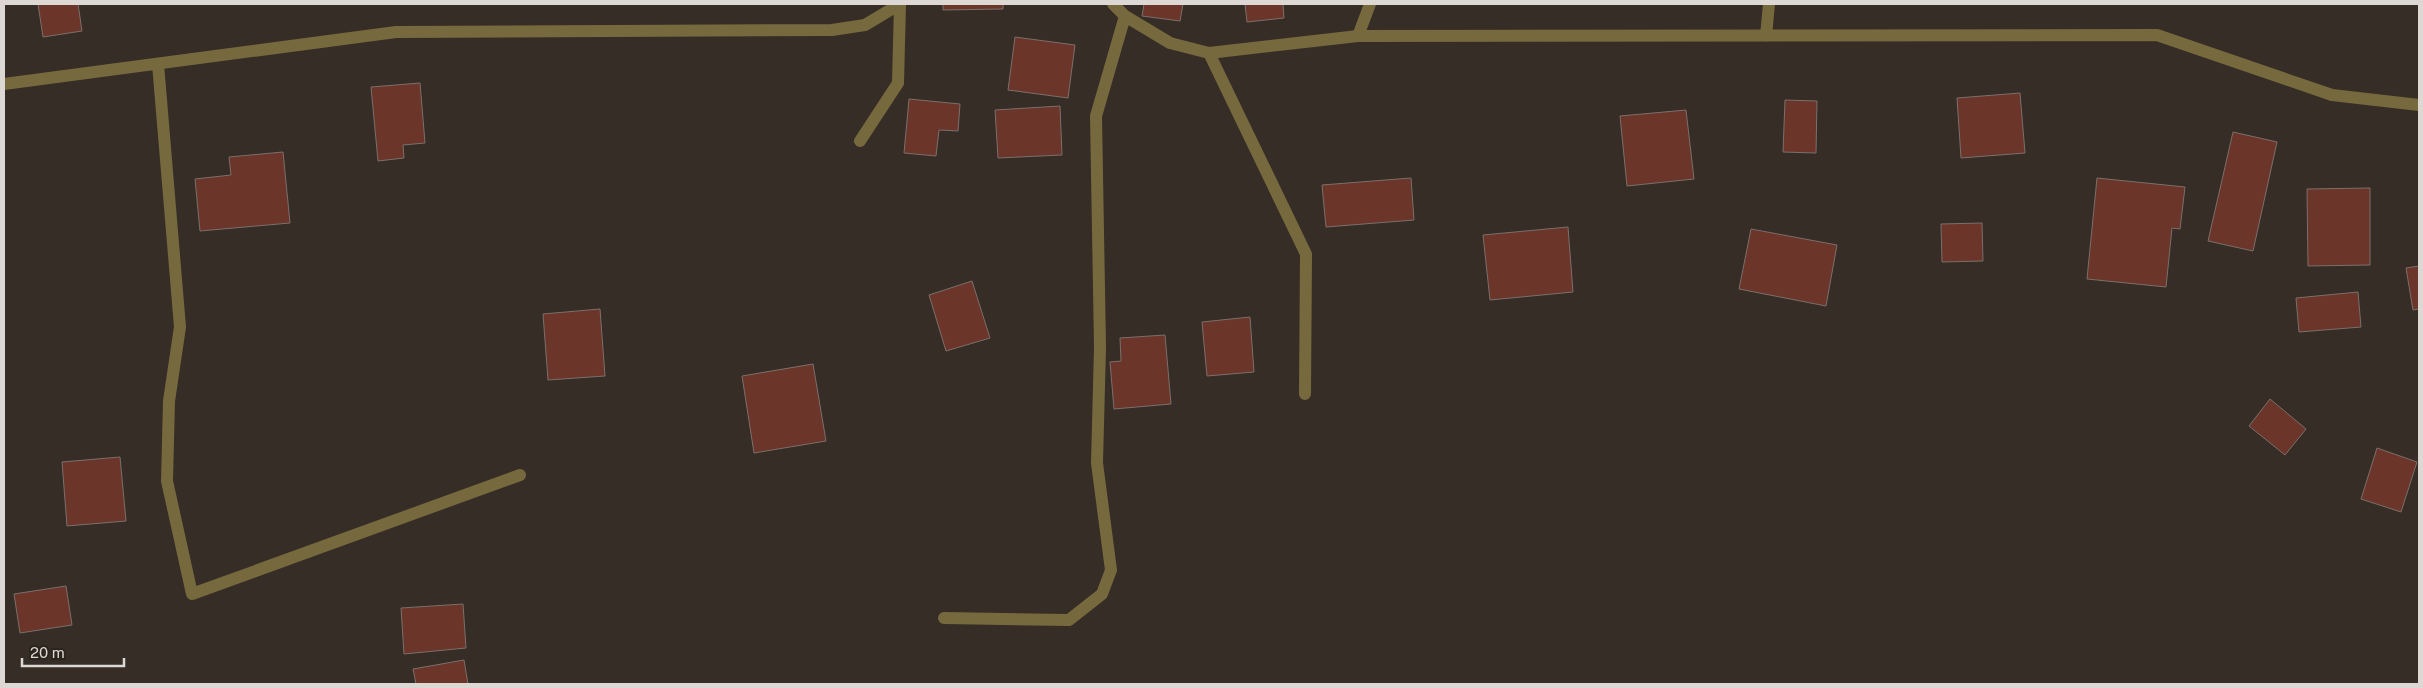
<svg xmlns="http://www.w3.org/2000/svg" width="2423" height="688" font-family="'Public Sans',sans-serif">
	<rect width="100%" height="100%" fill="#352d26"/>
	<path fill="#6b3529" stroke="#7c6f6c" d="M38 4H78L82 31 43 37Z
		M943 4H1003V9L943 10Z
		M1144 4H1183L1180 21 1142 16Z
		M1245 4H1283L1284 18 1247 22Z
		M1015 37 1075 45 1068 98 1008 90Z
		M420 83 425 143 403 145 404 158 378 161 371 87Z
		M2020 93 2025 153 1961 158 1957 98Z
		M909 99 960 104 958 131 939 130 936 156 904 153Z
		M1785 100 1817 101 1816 153 1783 152Z
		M1060 106 1062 155 998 158 995 110Z
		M1686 110 1694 179 1627 186 1620 116Z
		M2233 132 2277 142 2253 251 2208 241Z
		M283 152 290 223 200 231 195 179 231 175 229 157Z
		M1411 178 1414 220 1326 227 1322 185Z
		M2097 178 2185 187 2180 229 2172 228 2166 287 2087 279Z
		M2370 188V265L2308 266 2307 189Z
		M1982 223 1983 261 1942 262 1941 224Z
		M1568 227 1573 292 1490 300 1483 235Z
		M1751 229 1837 245 1826 306 1739 289Z
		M2419 266V309L2413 310 2406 268Z
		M972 281 990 338 946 351 929 295Z
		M2358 292 2361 327 2299 332 2296 298Z
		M600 309 605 376 548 380 543 314Z
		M1250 317 1254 372 1207 376 1202 322Z
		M1165 335 1171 404 1114 409 1110 362 1121 361 1120 338Z
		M813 364 826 441 754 453 742 376Z
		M2270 399 2306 429 2285 455 2249 426Z
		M2377 448 2417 462 2401 512 2361 499Z
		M120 457 126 521 67 526 62 462Z
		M66 586 72 625 20 633 14 594Z
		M463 604 466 648 404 654 401 608Z
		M464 660 468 684H416L413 669Z"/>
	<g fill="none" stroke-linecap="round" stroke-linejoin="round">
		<path stroke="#77693e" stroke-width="12" d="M1113 4 1125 16 1170 43 1209 53 1358 36 2157 35 2332 95 2419 105
			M1358 36 1370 4
			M1766 36 1769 4
			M1209 53 1306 254 1305 394
			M158 64 180 327 169 401 167 481 192 594 520 475
			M4 84 396 32 832 30 865 25 900 4
			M860 141 898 83 900 4
			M944 618 1069 620 1102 594 1111 570 1097 463 1100 347 1096 116 1125 16"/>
	</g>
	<rect width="2423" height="688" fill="none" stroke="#ddd8d3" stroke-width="10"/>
	<path d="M22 658v8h102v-8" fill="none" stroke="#ddd8d3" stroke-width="2.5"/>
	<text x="30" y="658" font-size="15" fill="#ddd8d3" stroke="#2b241d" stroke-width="4" paint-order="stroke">20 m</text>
</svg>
